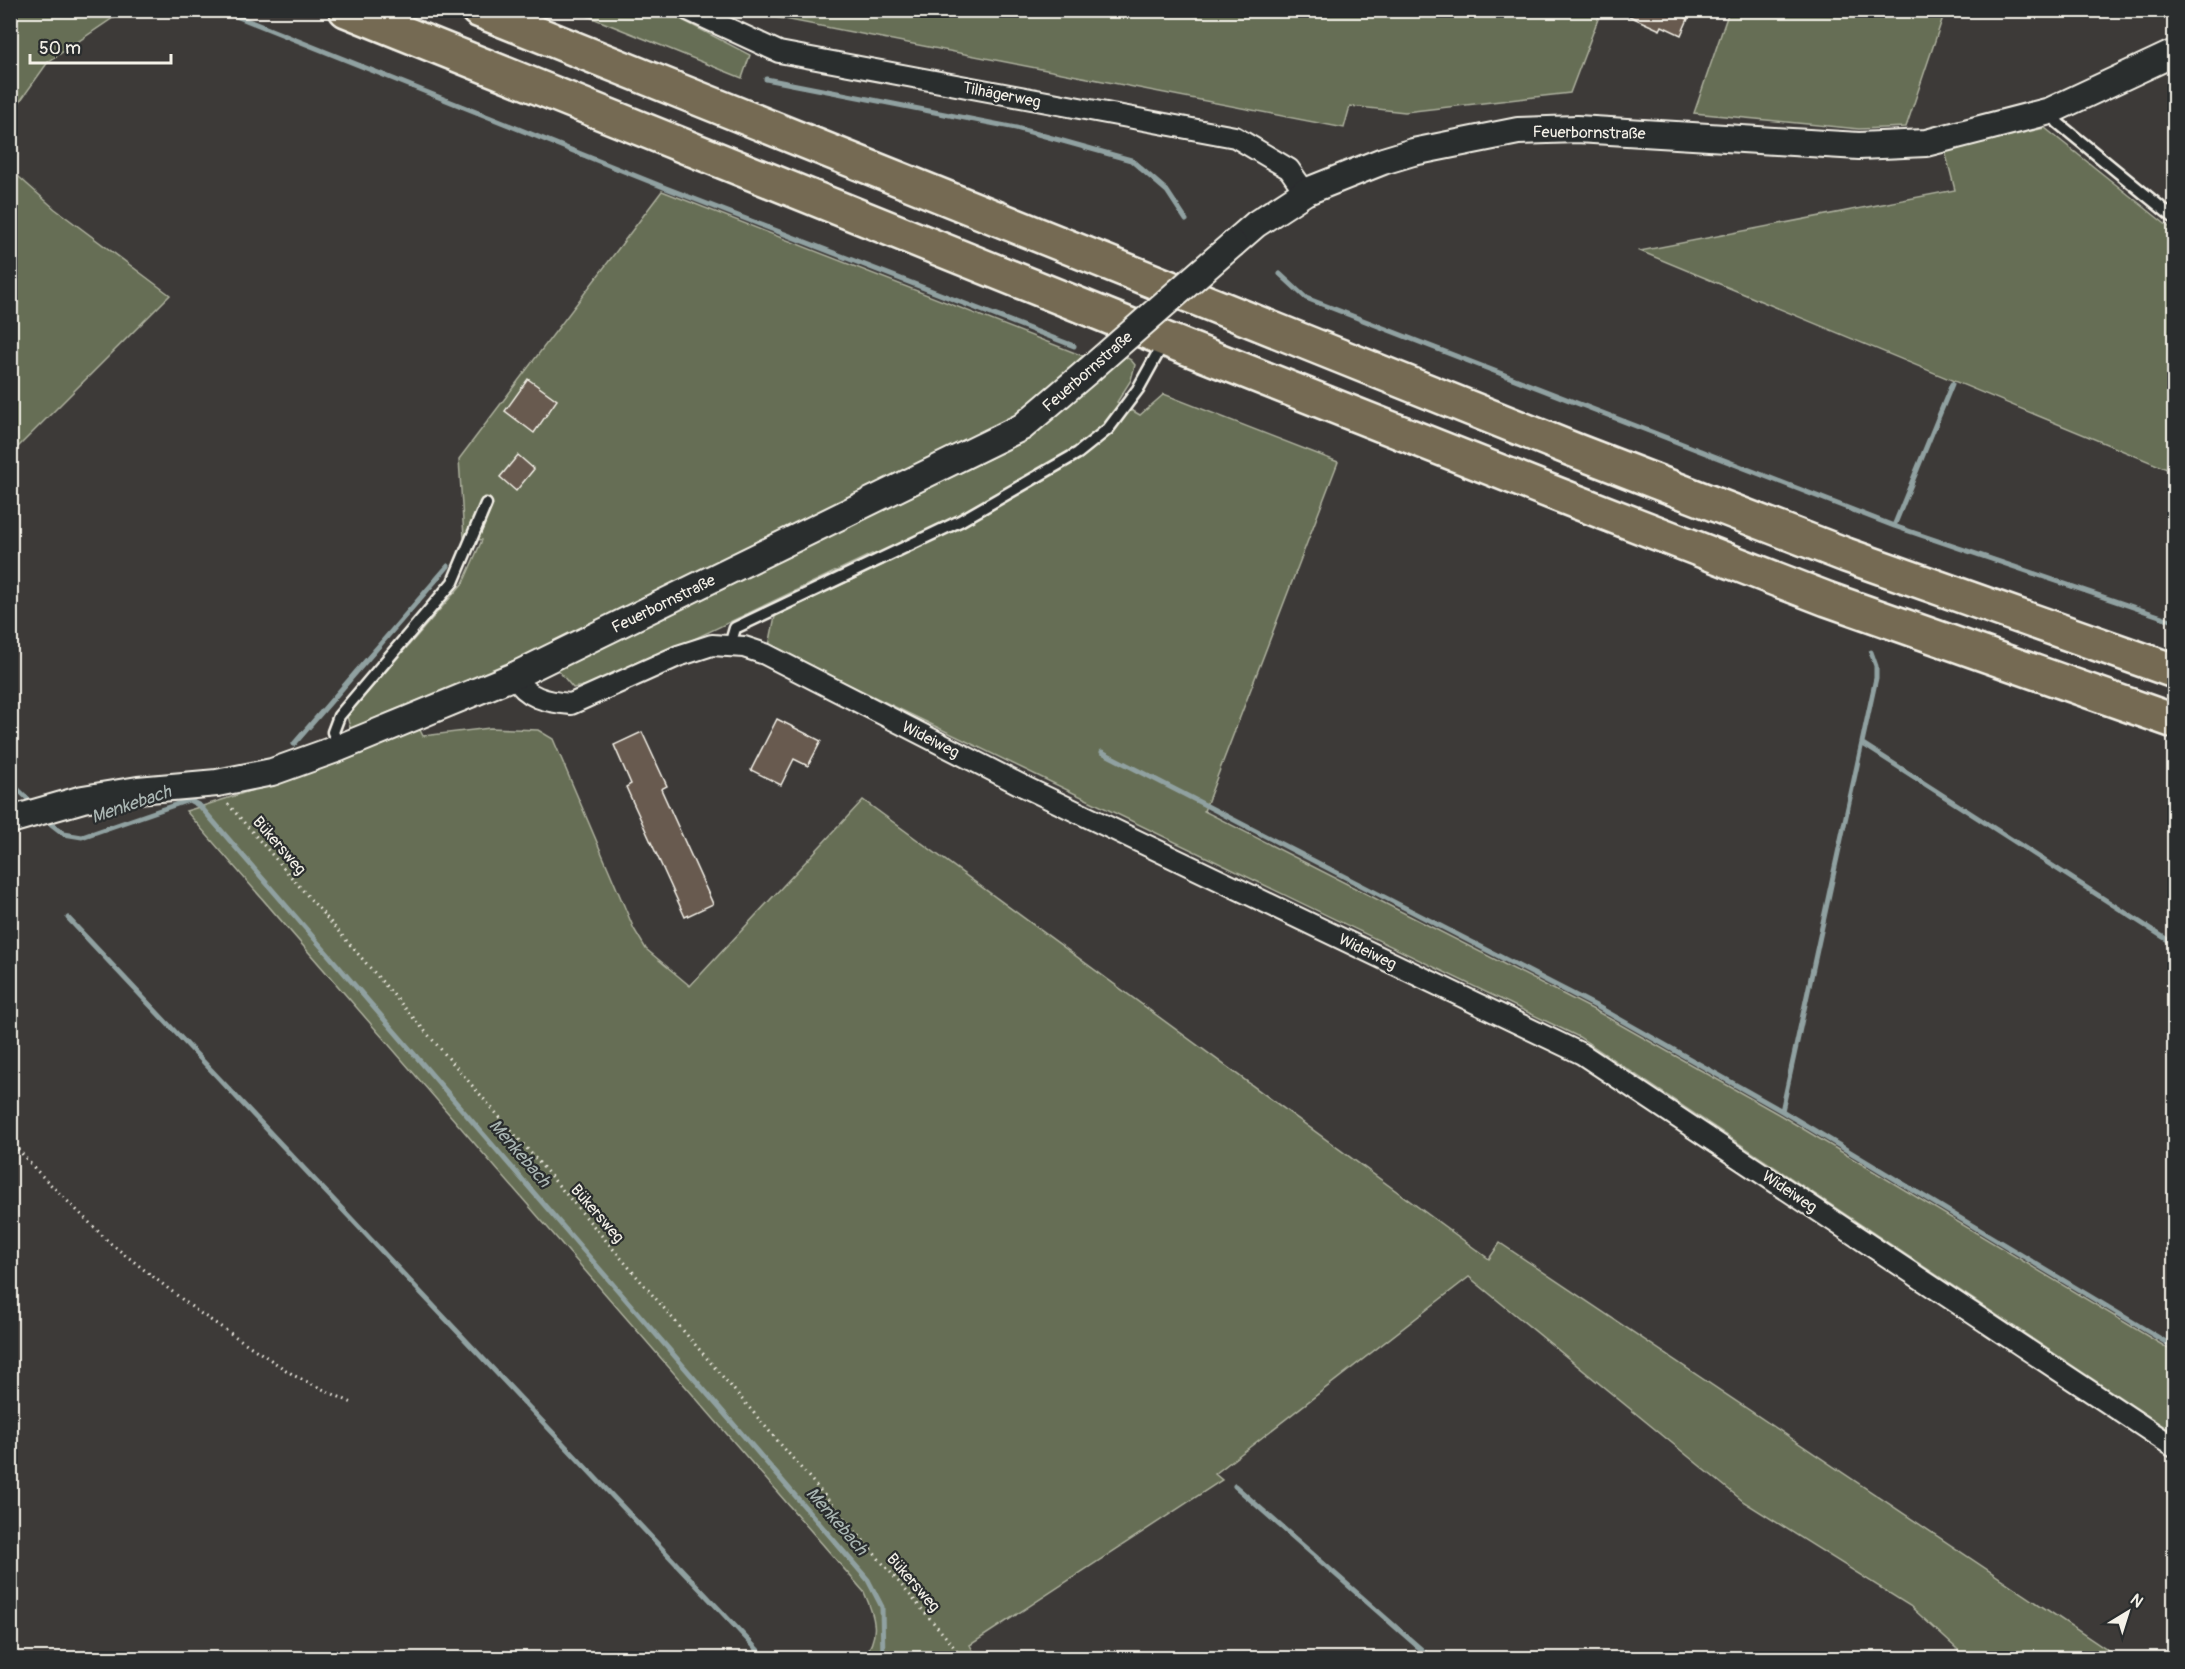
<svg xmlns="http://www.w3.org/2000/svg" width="2185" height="1669" font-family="Pangolin,sans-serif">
	<rect width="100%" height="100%" fill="#3d3a38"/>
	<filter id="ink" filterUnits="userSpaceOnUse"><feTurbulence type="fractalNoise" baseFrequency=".0167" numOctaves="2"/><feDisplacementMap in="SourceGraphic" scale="12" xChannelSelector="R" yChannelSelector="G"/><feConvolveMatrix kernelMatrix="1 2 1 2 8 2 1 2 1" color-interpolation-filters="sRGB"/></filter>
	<g filter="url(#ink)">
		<path fill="#666e54" stroke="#adb09e" stroke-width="1.5" d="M11 10H123V11L48 62 11 114Z
			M575 11H665L750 55 742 78Z
			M754 11 1601 10V11L1570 93 1405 112 1350 106 1344 128 754 13Z
			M1729 11V10L1945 11 1906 127 1859 129 1694 113Z
			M2045 128 2174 231V472L1640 251 1955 190 1945 151Z
			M10 169 55 209 170 295 11 454Z
			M662 191 1083 356 1014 417 544 648 382 715 351 731 347 716 463 583 482 540 464 537 459 459Z
			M1122 355 1131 360 1135 365 1131 380 1117 402 1140 415 1164 394 1338 462 1204 811 1596 1011 1780 1115 2174 1352V1433L1579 1037 769 646 775 616 883 565 872 554 604 682 573 688 557 669 1030 439Z
			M419 728 423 736 490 728 538 730 553 739 634 929 646 949 690 986 863 800 1489 1259 1500 1243 2119 1658H1967L1910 1606 1744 1502 1469 1277 1215 1474 1222 1480 970 1645 977 1658H863C881 1635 875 1617 864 1592L186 811C265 788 342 758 419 728Z"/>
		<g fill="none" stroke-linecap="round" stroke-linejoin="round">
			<path stroke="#90a1a1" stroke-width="5" d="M221 10 666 188 1074 346
				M766 79 1016 128 1131 160 1167 191 1186 220
				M1280 274 1306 298 1894 526 2174 621
				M1894 526 1952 384
				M294 744 448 566
				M1863 744 2174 944
				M1102 752 1598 1007 1782 1111 2174 1347
				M10 782 28 799
				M51 824 64 834 82 837 189 800 200 806 868 1580 882 1607 883 1658
				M68 918 765 1658
				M1782 1111 1876 678V666L1871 652
				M1235 1486 1431 1658"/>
		</g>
		<path fill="#685a4f" stroke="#f4f1e8" stroke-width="1.5" d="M1616 10H1671L1688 19 1681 35 1662 26 1660 30Z
			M528 379 557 400 534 433 505 411Z
			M518 455 534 469 516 491 500 477Z
			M777 719 821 741 808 766 794 759 781 785 751 770Z
			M642 732 667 786 661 789 713 904 685 917 626 787 631 784 614 745Z"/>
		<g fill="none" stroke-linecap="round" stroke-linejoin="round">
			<g stroke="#f4f1e8" stroke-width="15">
				<path id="service" d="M2050 111 2058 123 2174 218
					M730 645 735 628 960 521 1078 453 1108 429 1138 389 1164 342
					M339 747 333 732 339 716 453 582 486 504"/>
			</g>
			<g stroke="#f4f1e8" stroke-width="24">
				<path id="minor" d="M688 10 779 52 1235 137 1289 169 1305 192
					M514 676C526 698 547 702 571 704L678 656 712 645 744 647 765 654 1025 787 1582 1054 2174 1447"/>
			</g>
			<g stroke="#f4f1e8" stroke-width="30">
				<path id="tertiary" d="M1233 244 1256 224 1305 192 1383 161 1413 152 1518 131 1577 129 1859 146 1926 143 2050 111 2174 53
					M10 820 83 799 138 790 217 783 272 772 339 748 514 676 1022 427 1089 370"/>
			</g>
			<g stroke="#f4f1e8" stroke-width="38">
				<path id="motorway" d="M346 10 1119 321 1559 495 1827 599 2174 721
					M478 10 1574 450 1846 555 2174 671"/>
			</g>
			<path stroke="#f4f1e8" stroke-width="3" stroke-dasharray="1.5 4.5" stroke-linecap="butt" d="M228 804 542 1166 951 1643 961 1658
				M10 1140 36 1170 110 1243 197 1311 295 1376 352 1403"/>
			<use href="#service" stroke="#2a2d2e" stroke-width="10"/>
			<use href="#minor" stroke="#2a2d2e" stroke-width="20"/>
			<use href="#tertiary" stroke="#2a2d2e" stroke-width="26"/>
			<use href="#motorway" stroke="#746b52" stroke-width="33"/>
			<g stroke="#f4f1e8" stroke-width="30" stroke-linecap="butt">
				<path id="tertiary-bridge" d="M1089 370 1233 244"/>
			</g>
			<use href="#tertiary-bridge" stroke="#2a2d2e" stroke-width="26"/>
		</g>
	</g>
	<g text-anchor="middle" stroke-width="4.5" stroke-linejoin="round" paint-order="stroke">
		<g font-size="16" fill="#f4f1e8" stroke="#2a2d2e">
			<text transform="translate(1002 94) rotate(11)" y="6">Tilhägerweg</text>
			<text transform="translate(1589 132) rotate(1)" y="6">Feuerbornstraße</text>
			<text transform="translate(1087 371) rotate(-41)" y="6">Feuerbornstraße</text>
			<text transform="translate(663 603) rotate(-26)" y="6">Feuerbornstraße</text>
			<text transform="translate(931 739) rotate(27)" y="6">Wideiweg</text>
			<text transform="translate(280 845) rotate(49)" y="6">Bükersweg</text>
			<text transform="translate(1368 951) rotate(26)" y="6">Wideiweg</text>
			<text transform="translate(1790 1191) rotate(34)" y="6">Wideiweg</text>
			<text transform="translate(598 1213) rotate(49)" y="6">Bükersweg</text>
			<text transform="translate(914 1582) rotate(49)" y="6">Bükersweg</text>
		</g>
		<g font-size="18" font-style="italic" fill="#a9b5b2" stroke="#2a2d2e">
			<text transform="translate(131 804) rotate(-19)" y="6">Menkebach</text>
			<text transform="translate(520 1153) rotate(49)" y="6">Menkebach</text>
			<text transform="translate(837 1521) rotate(49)" y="6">Menkebach</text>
		</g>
	</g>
	<rect width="2185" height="1669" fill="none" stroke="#2a2d2e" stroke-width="36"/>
	<rect x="18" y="18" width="2149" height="1633" fill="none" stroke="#f4f1e8" stroke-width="2" filter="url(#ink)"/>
	<g transform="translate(2128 1612) rotate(38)" stroke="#2a2d2e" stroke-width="4.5" paint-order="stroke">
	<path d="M0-4.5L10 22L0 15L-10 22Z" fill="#f4f1e8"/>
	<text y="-9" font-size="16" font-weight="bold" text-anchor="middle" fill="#f4f1e8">N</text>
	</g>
	<path d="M30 54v9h141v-9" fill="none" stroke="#f4f1e8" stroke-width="3"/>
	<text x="39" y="54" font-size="18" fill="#f4f1e8" stroke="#2a2d2e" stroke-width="4.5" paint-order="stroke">50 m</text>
</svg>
